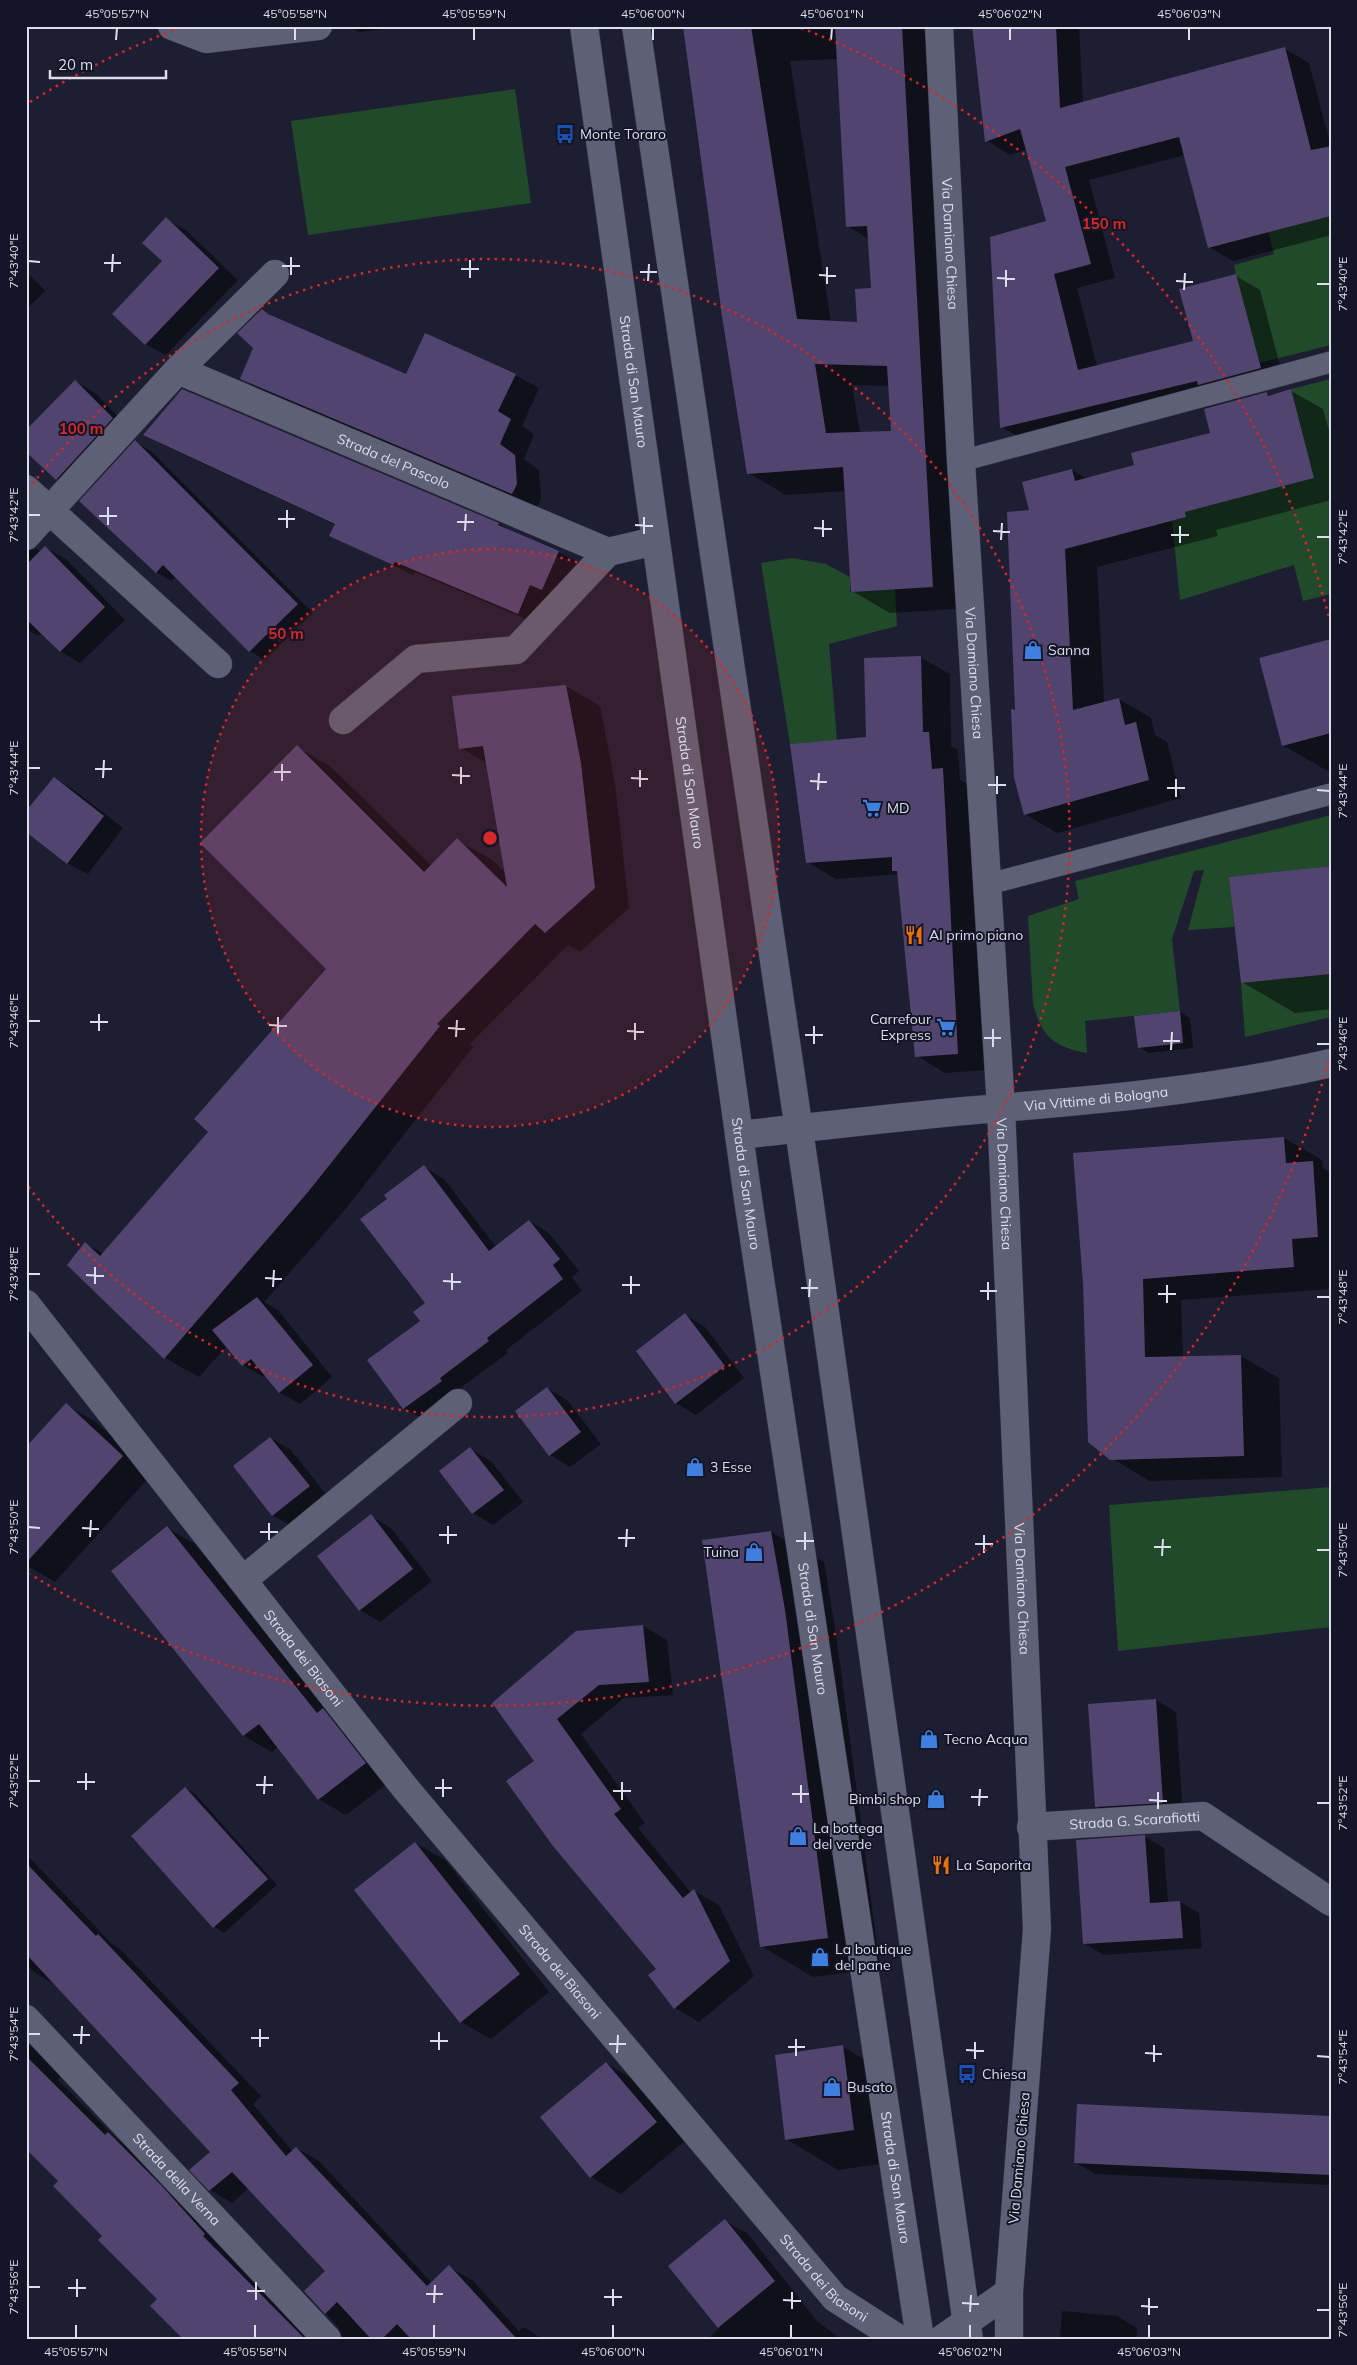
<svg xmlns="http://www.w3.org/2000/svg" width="1357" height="2365" font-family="Mulish,sans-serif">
	<rect width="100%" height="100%" fill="#1d1e31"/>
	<path fill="#214a2b" d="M515 89 531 203 308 235 291 121Z
		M1331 216V345L1202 377 1236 274 1234 265 1274 254 1268 232Z
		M1331 379V594L1303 601 1294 565 1180 600 1172 521 1186 517 1185 512 1314 478 1291 389Z
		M792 558 826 564 850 577V592L895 589 897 626 829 644 837 740 790 744 761 563Z
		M1331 815V866L1230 877 1234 927 1188 930 1204 870 1194 871 1172 939 1180 1011 1085 1021 1087 1053C1054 1047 1042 1037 1033 1004L1028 916 1079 899 1075 881Z
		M1331 974V1017L1245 1037 1241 983Z
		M1331 1487V1627L1118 1651 1109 1505Z"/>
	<path fill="#0007" fill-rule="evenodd" d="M215 26H408L360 32 347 27 239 40Z
		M684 26H938L971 608 890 613 852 591 846 491 786 495 748 473ZM838 59 847 226 869 239 872 289 859 324 831 322 790 61ZM852 385 889 386 892 432 860 433Z
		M973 26H1079L1083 103 1285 49 1309 63 1331 147V235L1233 261 1209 247 1185 155 1089 180 1115 278 1077 288 1097 366 1194 342 1236 276 1260 290 1284 381 1025 441 1002 427 1047 222 1027 149 1010 155 987 141Z
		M166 219 187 231 238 280 166 355 145 344 163 261Z
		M26 271 45 291 26 310Z
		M262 310 282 322 406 375H515L539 388 522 426 534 434 524 459 539 470 541 499 537 507 266 393 242 379 254 348Z
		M75 381 95 393 132 430 77 491 57 479Z
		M182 390 499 524 518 535 558 552 578 563 562 600 538 624 415 572 413 575 331 535 336 525 165 446 145 435Z
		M1291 391 1323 409 1331 438V500L1216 530 1218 536 1097 567 1104 703 1119 699 1151 718 1155 735 1167 742 1181 798 1057 833 1025 814 1016 711 1031 511 1072 470 1087 479 1136 466 1211 433 1267 393 1271 396Z
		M135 442 151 451 313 613 265 660 250 651 176 577 172 581 156 572Z
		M26 532 31 550 36 549 41 552 46 548 66 559 125 620 80 663 60 651 42 633 38 636 26 629Z
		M1331 640V773L1284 746 1260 659Z
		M921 658 950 674 951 746 958 750 960 780 971 786 986 1070 945 1073 917 1056 899 874 836 879 807 862 867 739Z
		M566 686 600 706 615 784 629 908 580 952 568 945 470 1044 473 1047 343 1212 264 1302 278 1310 332 1377 300 1404 280 1393 265 1375 263 1377 243 1365 227 1346 199 1377 165 1358 85 1244 104 1254 210 1132 327 969 297 747 331 767 432 866 457 840 492 860 506 873 487 763 461 748Z
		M54 778 74 790 123 828 88 874 67 863Z
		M1331 867V1009L1295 1013 1242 982Z
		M1180 1012 1190 1018 1193 1048 1149 1053 1139 1047Z
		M1284 1138 1322 1160 1323 1168 1331 1173V1289L1181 1300 1183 1357 1241 1356 1279 1378 1282 1477 1150 1481 1111 1458 1084 1283Z
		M424 1167 444 1179 496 1247 529 1221 549 1233 579 1271 572 1277 582 1291 506 1350 508 1353 459 1389 461 1393 425 1420 404 1408 369 1360 422 1321 426 1303 389 1200Z
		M685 1315 705 1327 744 1378 696 1415 676 1403Z
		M547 1388 567 1400 601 1444 570 1467 550 1455 517 1412Z
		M66 1405 96 1422 152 1474 55 1582 26 1565V1449Z
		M271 1438 291 1450 329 1498 293 1527 272 1515Z
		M470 1449 491 1461 523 1502 493 1525 473 1513 441 1472Z
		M371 1516 391 1528 432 1581 380 1622 360 1610Z
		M167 1528 195 1544 332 1715 393 1779 346 1815 318 1799 278 1747 272 1752 244 1736 113 1572Z
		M771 1532 824 1562 837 1641 880 1968 813 1977 761 1946Z
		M643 1626 667 1640 673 1695 624 1698 581 1734 645 1823 638 1828 691 1893 694 1891 719 1905 754 1976 699 2022 675 2008 657 1970 536 1761 494 1703Z
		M1156 1700 1176 1712 1183 1814 1117 1818 1096 1806 1090 1705Z
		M185 1788 195 1794 277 1885 224 1933 214 1927Z
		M1145 1837 1164 1848 1168 1903 1180 1902 1199 1913 1202 1948 1104 1955 1085 1944Z
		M415 1843 445 1860 549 1992 491 2039 461 2022Z
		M26 1854 113 1945 120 1949 261 2096 253 2104 293 2152 296 2148 319 2161 432 2283 449 2267 472 2280 519 2331 523 2327 543 2339H343L339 2328 305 2291 327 2271 249 2188 232 2203 210 2190 211 2152 56 1985 34 1972 26 1964Z
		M26 2041 61 2076 58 2080 117 2139 130 2147 313 2339H185L159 2299 60 2181 26 2147Z
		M843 2047 895 2077 906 2160 838 2170 786 2139Z
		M606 2063 636 2081 686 2140 621 2194 591 2177Z
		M1078 2105 1331 2118V2185L1095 2174 1075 2162Z
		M725 2221 748 2234 817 2321 841 2339H708L719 2328 670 2266Z
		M1062 2311 1117 2316 1137 2328V2339H1060Z"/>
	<path fill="#51456f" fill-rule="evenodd" d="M683 26H751L797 319 857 322 855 289 871 288 867 226 846 227 835 26H902L933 587 851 592 843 467 747 474 722 316ZM815 364 887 366 891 431 826 433Z
		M972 26H1056L1060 108 1285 47 1311 150 1331 146V216L1208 248 1179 137 1065 167 1091 264 1054 274 1078 370 1193 341 1179 289 1236 274 1261 368 1198 385 1197 381 1000 428 990 237 1046 221 1020 129 985 142Z
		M166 217 219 268 145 345 112 314 162 261 142 243Z
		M262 309 268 314 406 374 425 333 516 374 498 411 511 419 500 444 515 455 517 484 512 494 240 379 253 348 237 333Z
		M75 380 113 418 56 480 26 452V430Z
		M182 389 499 523 498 525 559 551 542 590 530 585 518 614 395 562 393 565 329 536 335 524 143 435Z
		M1291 389 1314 478 1185 512 1186 517 1065 549 1073 710 1119 698 1125 725 1136 722 1149 780 1024 815 1014 778 1011 709 1015 710 1007 512 1029 510 1022 482 1072 469 1075 481 1134 465 1131 453 1210 433 1204 409 1267 392 1268 396Z
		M135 440 298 604 249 652 163 565 156 573 79 501Z
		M45 546 105 607 60 652 26 619V565Z
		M1331 639V733L1282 746 1259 658Z
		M921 656 923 732H929L932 769 943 768 958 1054 915 1057 897 871H892V857L806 863 790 744 866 737 864 658Z
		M566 685 581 763 595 888 545 933 535 924 437 1024 440 1026 308 1192 164 1359 67 1265 85 1242 100 1256 208 1132 194 1119 326 969 200 843 297 745 424 872 457 838 507 887 483 746 459 749 452 696Z
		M54 777 104 816 67 864 26 832V811Z
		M1331 866V974L1241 983 1229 877Z
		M1180 1011 1183 1043 1138 1048 1134 1016Z
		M1284 1137 1286 1163 1313 1161 1318 1237 1292 1239 1294 1267 1143 1279 1145 1357 1241 1355 1244 1456 1110 1460 1088 1442 1083 1284 1073 1153Z
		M424 1165 489 1251 529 1220 560 1259 553 1265 563 1279 487 1338 489 1341 440 1378 442 1381 403 1409 367 1360 420 1321 413 1312 425 1303 360 1219 387 1199 384 1195Z
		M257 1297 313 1365 279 1393 251 1359 242 1366 212 1330Z
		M685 1313 725 1366 675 1404 636 1351Z
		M547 1387 581 1432 549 1456 515 1411Z
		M66 1403 123 1456 26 1563V1447Z
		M270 1437 310 1486 272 1516 233 1466Z
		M470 1447 504 1490 472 1514 439 1471Z
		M371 1514 413 1569 359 1611 317 1556Z
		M167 1526 317 1713 323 1708 366 1763 318 1800 259 1724 243 1736 111 1571Z
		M771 1531 785 1610 828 1938 760 1947 702 1540Z
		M643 1625 649 1682 599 1685 557 1719 621 1809 614 1814 683 1898 694 1889 730 1961 674 2009 648 1975 656 1969 553 1846 506 1781 534 1761 492 1703 576 1631Z
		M1156 1699 1163 1803 1095 1807 1088 1704Z
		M185 1787 268 1879 213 1928 131 1836Z
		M1145 1835 1150 1903 1180 1901 1183 1938 1083 1944 1076 1840Z
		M415 1842 520 1974 460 2023 354 1890Z
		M26 1863 96 1936 98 1934 239 2083 231 2090 286 2156 296 2147 427 2286 449 2265 517 2339H411L397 2324 382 2339H371L337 2302 325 2314 304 2291 325 2271 232 2172 209 2191 189 2170 210 2152 26 1954Z
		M843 2045 854 2130 785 2140 775 2055Z
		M26 2056 105 2135 108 2132 162 2186 205 2234 203 2236 305 2339H183L150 2306 157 2299 98 2240 102 2236 53 2186 58 2181 26 2149Z
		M606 2062 657 2122 590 2178 540 2117Z
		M1077 2104 1331 2116V2175L1074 2163Z
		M725 2219 775 2281 718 2328 668 2266Z"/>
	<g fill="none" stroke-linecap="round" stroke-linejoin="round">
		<g stroke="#373746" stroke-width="22">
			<path id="service" d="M961 461 1331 362
				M985 885 1331 794"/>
		</g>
		<g stroke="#373746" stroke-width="29">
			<g id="minor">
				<path d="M172 26 206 39 318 26"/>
				<path id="s1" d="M939 26 961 461 1001 1108 1037 1929 1009 2292 942 2339"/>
				<path id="s2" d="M178 370 608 552"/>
				<path d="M26 489 218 664"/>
				<path d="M26 536 178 370 275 274"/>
				<path d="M343 720 416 659 516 650 608 552 655 541"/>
				<path id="s3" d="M739 1135C814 1127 889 1118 964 1111 1087 1101 1210 1091 1331 1063"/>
				<path id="s4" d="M26 1304 406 1789 835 2298 899 2339"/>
				<path d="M243 1580 458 1403"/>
				<path id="s5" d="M1031 1827 1203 1816 1331 1902"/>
				<path id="s6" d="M26 2019 327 2339"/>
				<path d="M1009 2292V2339"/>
			</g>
		</g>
		<g stroke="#373746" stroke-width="29">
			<g id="secondary">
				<path id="s7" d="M584 26 748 1199 920 2339"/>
				<path d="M636 26 808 1191 969 2339"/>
			</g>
		</g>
		<use href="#service" stroke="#5d6076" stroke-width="21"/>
		<use href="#minor" stroke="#5d6076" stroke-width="28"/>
		<use href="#secondary" stroke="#5d6076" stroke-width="28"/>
	</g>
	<path fill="none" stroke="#dcdeeb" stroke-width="2" d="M116 40 117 28M295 40V28M474 40V28M653 40V28M831 40 832 28M1010 40V28M1189 40V28M28 261 40 262M104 263H121M282 266H300M461 269H479M112 272 113 254M640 272H657M291 275V257M819 275 836 276M470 278V260M997 278 1015 279M648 281 649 264M1176 281 1193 282M827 284V267M1317 284H1330M1006 287V270M1184 290 1185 273M28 515H40M99 516H117M278 519H295M457 522H474M108 525V507M635 525 653 526M287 528V510M814 528 832 529M465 531 466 514M993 531 1010 532M644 534V517M1171 535H1189M823 537V520M1317 537H1330M1001 540 1002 523M1180 543V526M28 768H40M95 769H112M274 772H291M452 775 470 776M103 778 104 760M631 778 648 779M282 781V764M810 781 827 782M461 784V767M988 785H1006M640 787V770M1167 788H1185M818 790 819 773M1317 790 1330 791M997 794V776M1176 797V779M28 1021H40M90 1022H108M269 1025 287 1026M448 1028 465 1029M99 1031V1014M627 1031 644 1032M278 1034V1017M805 1035H823M456 1037 457 1020M984 1038H1001M635 1040V1023M1163 1041H1180M814 1044V1026M1317 1044H1330M993 1047V1029M1171 1050 1172 1032M28 1274H40M86 1275 104 1276M265 1278 282 1279M443 1281 461 1282M95 1284V1267M622 1285H640M273 1287 274 1270M801 1288H818M452 1290V1273M980 1291H997M631 1294V1276M1158 1294H1176M809 1297 810 1279M1317 1297H1330M988 1300V1282M1167 1303V1285M28 1527 40 1528M82 1528 99 1529M260 1532H278M439 1535H457M90 1537 91 1520M618 1538H635M269 1540V1523M796 1541H814M448 1544V1526M975 1544H993M626 1547 627 1529M1154 1547H1171M805 1550V1532M1317 1550H1330M984 1553V1535M1162 1556 1163 1539M28 1781H40M77 1782H95M256 1785H273M435 1788H452M86 1790V1773M613 1791H631M264 1794 265 1776M792 1794H809M443 1797V1779M971 1797H988M622 1800V1782M1149 1800 1167 1801M801 1803V1785M1317 1803H1330M979 1806 980 1789M1158 1809V1792M28 2034H40M73 2035H90M251 2038H269M430 2041H448M81 2044 82 2026M609 2044H626M260 2047V2029M788 2047H805M439 2050V2032M966 2050 984 2051M617 2053 618 2035M1145 2053 1162 2054M796 2056V2039M1317 2056 1330 2057M975 2059V2042M1154 2062V2045M28 2287H40M68 2288H86M247 2291H265M426 2294H443M77 2297V2279M604 2297H622M256 2300V2282M783 2300 801 2301M434 2303 435 2285M962 2303 979 2304M613 2306V2289M1141 2306 1158 2307M792 2309V2292M1317 2310H1330M970 2312 971 2295M1149 2315V2298M76 2338V2325M255 2338V2325M434 2338V2325M613 2338V2325M791 2338V2325M970 2338V2325M1149 2338V2325"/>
	<circle cx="490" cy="838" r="289" fill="#d62828" fill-opacity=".12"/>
	<g fill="none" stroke="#d62828" stroke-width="2.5" stroke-dasharray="2.5 5">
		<circle cx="490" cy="838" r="289"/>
		<path d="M28 490A579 579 0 1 1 28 1186"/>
		<path d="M1330 1055A868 868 0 0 1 30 1574M30 102A868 868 0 0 1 179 28M801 28A868 868 0 0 1 1330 621"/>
	</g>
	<defs>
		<g id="bus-bare" transform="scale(1.5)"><path d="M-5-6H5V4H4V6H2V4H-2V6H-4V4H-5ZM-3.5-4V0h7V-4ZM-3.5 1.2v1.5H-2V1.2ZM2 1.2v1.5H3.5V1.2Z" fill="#1a4fb4" stroke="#141527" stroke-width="2.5" paint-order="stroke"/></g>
		<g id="shop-bare" transform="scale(1.5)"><path d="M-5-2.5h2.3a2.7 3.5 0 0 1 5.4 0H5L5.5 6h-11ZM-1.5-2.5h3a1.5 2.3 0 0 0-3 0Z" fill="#3f7fe0" stroke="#141527" stroke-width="2.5" paint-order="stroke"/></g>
		<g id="supermarket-bare" transform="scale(1.5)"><path d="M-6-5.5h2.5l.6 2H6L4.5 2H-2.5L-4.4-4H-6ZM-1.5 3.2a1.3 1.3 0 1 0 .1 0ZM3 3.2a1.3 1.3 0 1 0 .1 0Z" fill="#3f7fe0" stroke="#141527" stroke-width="2.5" paint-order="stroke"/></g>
		<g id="restaurant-bare" transform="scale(1.5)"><path d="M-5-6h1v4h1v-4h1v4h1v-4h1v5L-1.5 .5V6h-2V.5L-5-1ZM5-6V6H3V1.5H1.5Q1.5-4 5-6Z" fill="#e8710a" stroke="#141527" stroke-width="2.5" paint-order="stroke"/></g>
	</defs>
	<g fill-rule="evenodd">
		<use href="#bus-bare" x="565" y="134"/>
		<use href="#shop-bare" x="1033" y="650"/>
		<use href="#supermarket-bare" x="872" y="808"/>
		<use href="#restaurant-bare" x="914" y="935"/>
		<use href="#supermarket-bare" x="946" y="1027"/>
		<use href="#shop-bare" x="695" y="1467"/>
		<use href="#shop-bare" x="754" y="1552"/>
		<use href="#shop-bare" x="929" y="1739"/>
		<use href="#shop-bare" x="936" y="1799"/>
		<use href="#shop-bare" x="798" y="1836"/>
		<use href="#restaurant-bare" x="941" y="1865"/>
		<use href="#shop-bare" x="820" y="1957"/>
		<use href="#bus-bare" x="967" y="2074"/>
		<use href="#shop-bare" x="832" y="2087"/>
	</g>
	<g text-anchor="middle" stroke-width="4" stroke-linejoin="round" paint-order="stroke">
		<g font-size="14" fill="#dcdeeb" stroke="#141527" text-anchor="start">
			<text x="580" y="139">Monte Toraro</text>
			<text x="1048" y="655">Sanna</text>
			<text x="887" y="813">MD</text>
			<text x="929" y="940">Al primo piano</text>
			<text x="931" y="1024" text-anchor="end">Carrefour<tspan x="931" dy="16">Express</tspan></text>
			<text x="710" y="1472">3 Esse</text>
			<text x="739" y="1557" text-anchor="end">Tuina</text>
			<text x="944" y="1744">Tecno Acqua</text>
			<text x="921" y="1804" text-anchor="end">Bimbi shop</text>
			<text x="813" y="1833">La bottega<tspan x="813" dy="16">del verde</tspan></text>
			<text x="956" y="1870">La Saporita</text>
			<text x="835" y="1954">La boutique<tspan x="835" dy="16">del pane</tspan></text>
			<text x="982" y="2079">Chiesa</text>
			<text x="847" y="2092">Busato</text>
		</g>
		<g font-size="14" fill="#dcdeeb" stroke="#141527">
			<text dy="5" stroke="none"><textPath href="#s1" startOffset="218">Via Damiano Chiesa</textPath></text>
			<text dy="5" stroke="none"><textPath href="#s7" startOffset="359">Strada di San Mauro</textPath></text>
			<text dy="5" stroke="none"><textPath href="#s2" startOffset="234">Strada del Pascolo</textPath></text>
			<text dy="5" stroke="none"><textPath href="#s1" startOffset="648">Via Damiano Chiesa</textPath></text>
			<text dy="5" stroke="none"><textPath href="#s7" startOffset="764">Strada di San Mauro</textPath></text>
			<text dy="5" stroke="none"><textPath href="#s3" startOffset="359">Via Vittime di Bologna</textPath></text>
			<text dy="5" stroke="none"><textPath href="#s7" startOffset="1169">Strada di San Mauro</textPath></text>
			<text dy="5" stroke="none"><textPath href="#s1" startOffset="1160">Via Damiano Chiesa</textPath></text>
			<text dy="5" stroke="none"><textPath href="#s1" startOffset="1565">Via Damiano Chiesa</textPath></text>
			<text dy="5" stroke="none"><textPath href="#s7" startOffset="1619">Strada di San Mauro</textPath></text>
			<text dy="5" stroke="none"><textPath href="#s4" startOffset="450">Strada dei Biasoni</textPath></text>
			<text dy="5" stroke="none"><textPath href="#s5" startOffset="104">Strada G. Scarafiotti</textPath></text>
			<text dy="5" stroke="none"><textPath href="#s4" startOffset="855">Strada dei Biasoni</textPath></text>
			<text transform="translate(1019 2158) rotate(-85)" y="5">Via Damiano Chiesa</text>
			<text dy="5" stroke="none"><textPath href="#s7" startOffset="2174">Strada di San Mauro</textPath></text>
			<text dy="5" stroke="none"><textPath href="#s6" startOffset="220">Strada della Verna</textPath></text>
			<text dy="5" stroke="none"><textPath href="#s4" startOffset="1260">Strada dei Biasoni</textPath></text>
		</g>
	</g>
	<circle cx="490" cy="838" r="8" fill="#d62828" stroke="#141527" stroke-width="2.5"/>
	<g font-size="15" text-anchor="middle" font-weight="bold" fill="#d62828" stroke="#141527" stroke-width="4" stroke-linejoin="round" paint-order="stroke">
		<text x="1104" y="229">150 m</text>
		<text x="81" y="434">100 m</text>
		<text x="286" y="639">50 m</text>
	</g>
	<rect width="1357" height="2365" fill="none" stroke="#141527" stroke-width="55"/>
	<path d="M50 70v8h116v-8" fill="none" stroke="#dcdeeb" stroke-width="2.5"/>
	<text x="58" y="70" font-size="15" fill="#dcdeeb" stroke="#141527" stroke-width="4" paint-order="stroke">20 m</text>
	<rect x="28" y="28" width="1302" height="2310" fill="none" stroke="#dcdeeb" stroke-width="2"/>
	<g font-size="12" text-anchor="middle" fill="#dcdeeb">
		<text x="117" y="18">45°05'57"N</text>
		<text x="295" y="18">45°05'58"N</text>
		<text x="474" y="18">45°05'59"N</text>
		<text x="653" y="18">45°06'00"N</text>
		<text x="832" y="18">45°06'01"N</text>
		<text x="1010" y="18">45°06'02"N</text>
		<text x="1189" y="18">45°06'03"N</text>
		<text transform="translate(14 261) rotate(-90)" y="4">7°43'40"E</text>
		<text transform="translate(1343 284) rotate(-90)" y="4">7°43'40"E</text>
		<text transform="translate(14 515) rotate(-90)" y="4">7°43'42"E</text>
		<text transform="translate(1343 537) rotate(-90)" y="4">7°43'42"E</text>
		<text transform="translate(14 768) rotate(-90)" y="4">7°43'44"E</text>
		<text transform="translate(1343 791) rotate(-90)" y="4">7°43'44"E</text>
		<text transform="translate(14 1021) rotate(-90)" y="4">7°43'46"E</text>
		<text transform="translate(1343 1044) rotate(-90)" y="4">7°43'46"E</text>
		<text transform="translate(14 1274) rotate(-90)" y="4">7°43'48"E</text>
		<text transform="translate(1343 1297) rotate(-90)" y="4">7°43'48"E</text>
		<text transform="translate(14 1527) rotate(-90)" y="4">7°43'50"E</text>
		<text transform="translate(1343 1550) rotate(-90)" y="4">7°43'50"E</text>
		<text transform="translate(14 1781) rotate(-90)" y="4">7°43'52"E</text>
		<text transform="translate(1343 1803) rotate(-90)" y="4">7°43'52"E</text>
		<text transform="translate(14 2034) rotate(-90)" y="4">7°43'54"E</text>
		<text transform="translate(1343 2057) rotate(-90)" y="4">7°43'54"E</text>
		<text transform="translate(14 2287) rotate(-90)" y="4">7°43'56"E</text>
		<text transform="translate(1343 2310) rotate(-90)" y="4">7°43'56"E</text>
		<text x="76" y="2356">45°05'57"N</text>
		<text x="255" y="2356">45°05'58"N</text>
		<text x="434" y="2356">45°05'59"N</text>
		<text x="613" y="2356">45°06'00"N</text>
		<text x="791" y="2356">45°06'01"N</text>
		<text x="970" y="2356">45°06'02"N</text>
		<text x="1149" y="2356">45°06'03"N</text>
	</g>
</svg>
